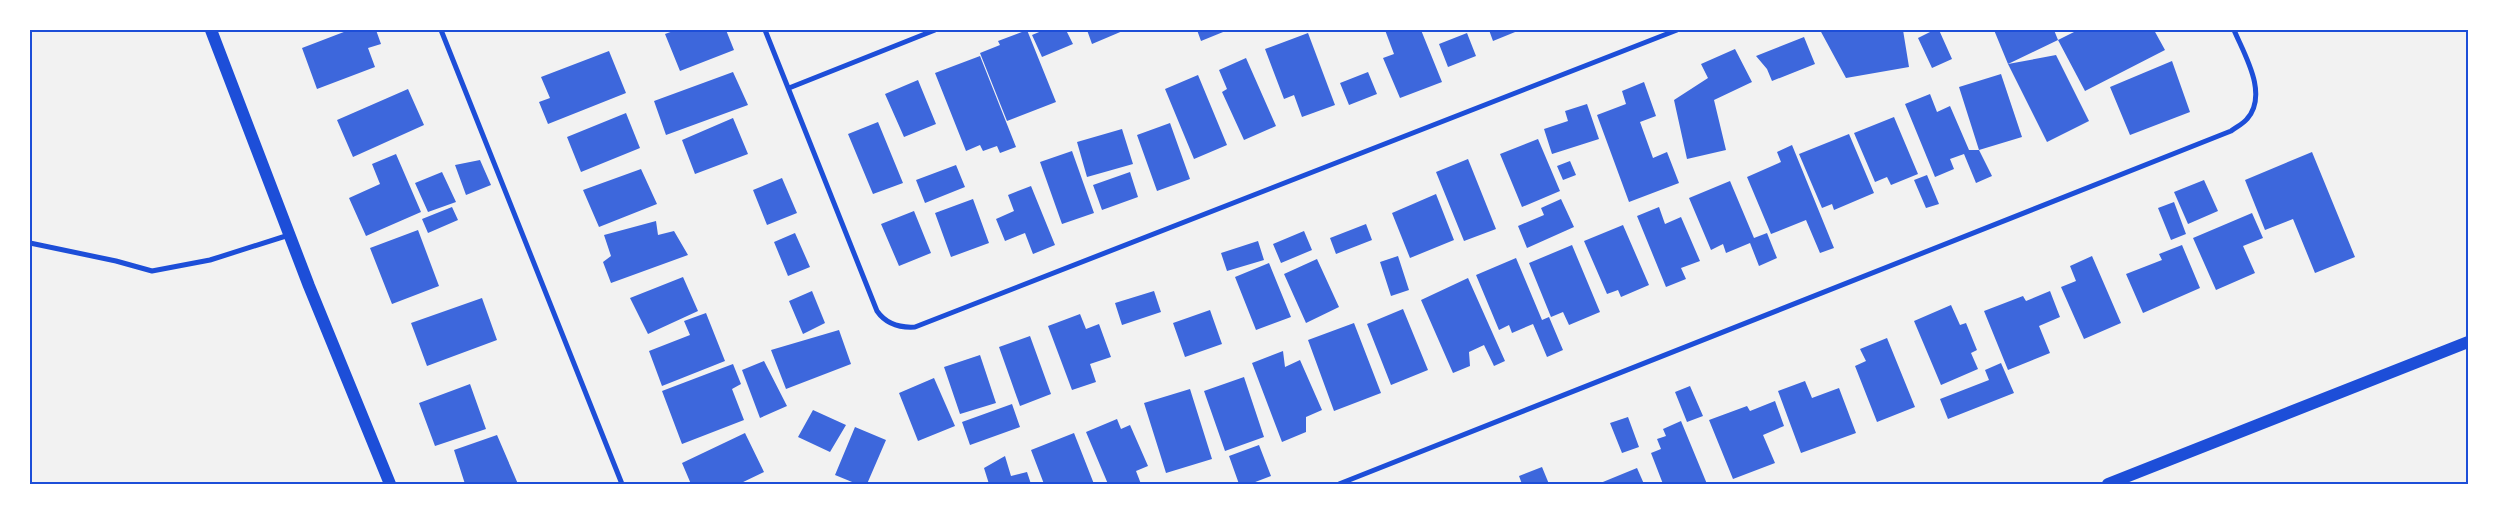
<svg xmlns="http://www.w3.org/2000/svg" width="2498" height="514" font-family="Barlow,sans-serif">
	<rect width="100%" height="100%" fill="#f2f2f2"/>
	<path fill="#3d67dc" d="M349 30H376L381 44 368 48 375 67 317 89 302 48Z
		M676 30H726L734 50 680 71 665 34Z
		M1027 30 1056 102 1007 121 980 53 1000 45 998 41Z
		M1044 30H1066L1073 44 1042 57 1032 35Z
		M1087 30H1125L1092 44Z
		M1197 30H1228L1201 41Z
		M1385 30H1421L1442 82 1400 98 1383 58 1394 54Z
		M1489 30H1520L1493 41Z
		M1820 30H1903L1909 67 1846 78Z
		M1934 30H1939L1952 59 1932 68 1918 38Z
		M1994 30H2054L2058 40 2008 64Z
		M2078 30H2154L2165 50 2085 91 2058 40Z
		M1308 33 1335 105 1302 117 1294 95 1284 99 1265 49Z
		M1467 33 1476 56 1448 67 1439 44Z
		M1804 37 1815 64 1772 81 1767 69 1756 56Z
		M1735 49 1752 82 1714 100 1726 150 1687 159 1674 100 1708 78 1701 64Z
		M609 51 626 93 548 124 539 102 550 98 541 77Z
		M2056 55 2089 121 2047 142 2008 64Z
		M980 56 1016 147 1000 153 997 146 983 151 980 145 966 151 935 73Z
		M1246 58 1276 126 1244 140 1222 92 1227 89 1219 70Z
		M2172 61 2190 112 2130 135 2110 87Z
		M733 72 748 105 666 135 654 101Z
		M1368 72 1377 94 1349 105 1340 83Z
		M2001 74 2022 137 1979 150 1959 87Z
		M1198 75 1227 145 1194 159 1165 89Z
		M918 80 936 124 904 137 885 94Z
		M1644 82 1656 116 1640 122 1653 158 1667 152 1679 183 1629 202 1597 115 1626 104 1622 91Z
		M408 89 424 125 353 157 337 120Z
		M1930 94 1937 112 1950 106 1969 150H1979L1992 176 1976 183 1964 154 1950 159 1954 169 1935 177 1905 104Z
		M1587 104 1599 139 1552 154 1544 129 1568 121 1565 111Z
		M626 113 640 148 581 172 567 137Z
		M1894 117 1918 174 1891 185 1887 177 1875 182 1854 133Z
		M733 118 748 154 695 174 682 140Z
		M878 122 903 183 873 194 848 134Z
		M1170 123 1190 179 1157 191 1137 135Z
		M1122 129 1133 164 1087 177 1077 142Z
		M1849 134 1874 193 1834 210 1832 204 1822 208 1799 154Z
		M1538 139 1560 191 1522 207 1500 154Z
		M1792 145 1834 248 1820 253 1806 220 1771 234 1747 177 1781 162 1777 152Z
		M1072 151 1094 213 1062 224 1040 162Z
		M2312 152 2355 257 2315 273 2293 219 2265 230 2245 180Z
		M396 154 421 212 366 236 349 198 380 184 372 164Z
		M1468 159 1496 229 1464 241 1436 172Z
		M480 160 491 185 466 195 455 165Z
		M1570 161 1576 175 1563 180 1557 166Z
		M956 165 965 187 925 203 916 180Z
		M641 169 657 204 599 227 583 190Z
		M442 172 456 202 428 212 415 183Z
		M1130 172 1138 197 1102 210 1093 185Z
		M1927 175 1939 204 1926 208 1914 180Z
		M782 178 797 213 767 225 753 190Z
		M2204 180 2218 211 2188 224 2174 192Z
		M1730 181 1754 238 1767 233 1777 258 1759 266 1750 243 1726 253 1723 244 1711 250 1689 198Z
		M1031 186 1055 245 1033 254 1025 233 1005 241 996 219 1014 211 1008 195Z
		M1436 194 1454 240 1410 258 1392 213Z
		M973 199 989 243 951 257 935 213Z
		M1561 199 1574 227 1527 248 1518 226 1544 215 1541 208Z
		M2174 202 2186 234 2171 240 2158 208Z
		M452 207 458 220 428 233 422 219Z
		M1659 207 1665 224 1681 217 1700 261 1681 268 1686 279 1666 287 1637 216Z
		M914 211 931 253 899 266 881 224Z
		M2252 213 2263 238 2243 246 2255 273 2216 290 2193 238Z
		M656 221 658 235 674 231 688 255 611 283 603 262 611 256 604 235Z
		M1366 224 1372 240 1336 254 1330 238Z
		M1623 225 1649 285 1621 297 1618 290 1607 294 1584 241Z
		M418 230 439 286 392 304 370 248Z
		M1304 231 1312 250 1281 263 1273 244Z
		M795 233 810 267 788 276 774 242Z
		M1258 241 1264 260 1227 271 1221 253Z
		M1572 245 1600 312 1569 325 1563 312 1551 317 1529 263Z
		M2182 245 2200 288 2143 313 2126 274 2162 260 2159 254Z
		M1398 256 1409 290 1391 296 1380 262Z
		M2092 256 2121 323 2084 339 2061 287 2076 281 2070 266Z
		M1516 258 1542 320 1549 317 1563 350 1547 357 1533 324 1512 333 1509 325 1499 330 1476 275Z
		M1317 259 1339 307 1306 323 1284 274Z
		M1269 263 1291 317 1256 330 1235 277Z
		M683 277 698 311 648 334 630 298Z
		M1468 278 1505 361 1494 366 1484 345 1469 352 1470 366 1453 373 1421 300Z
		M812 291 825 323 803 334 789 301Z
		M1154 291 1161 312 1122 325 1115 303Z
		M2050 291 2060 317 2039 326 2050 353 2008 370 1984 311 2023 296 2026 301Z
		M482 298 497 340 427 366 411 323Z
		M1951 305 1960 325 1966 323 1977 350 1971 353 1978 369 1941 385 1914 321Z
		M1403 309 1428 370 1391 385 1367 324Z
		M1210 310 1222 344 1185 357 1173 323Z
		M706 313 725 361 662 386 649 351 690 335 684 321Z
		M1080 314 1086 329 1099 324 1111 357 1090 364 1096 382 1072 390 1048 326Z
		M1354 323 1381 393 1334 411 1308 340Z
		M839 330 851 364 786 389 771 350Z
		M1030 336 1051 394 1020 406 999 347Z
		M1887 338 1915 407 1877 422 1855 366 1866 361 1860 349Z
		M1283 351 1285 367 1300 360 1322 410 1306 417V432L1282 442 1252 363Z
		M980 355 996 403 960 414 944 367Z
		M764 361 787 406 760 418 742 370Z
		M2001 363 2014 393 1948 419 1940 399 1989 380 1985 370Z
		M733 364 741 384 732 389 744 420 682 444 662 391Z
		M1244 377 1264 437 1225 451 1204 391Z
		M934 378 955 426 918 441 899 393Z
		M1805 381 1812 398 1839 388 1856 433 1801 453 1778 391Z
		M470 384 486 429 435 446 419 403Z
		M1690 386 1703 416 1687 422 1675 392Z
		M1190 389 1212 459 1166 473 1144 403Z
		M1775 401 1784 426 1763 435 1775 463 1733 479 1709 420 1747 406 1750 411Z
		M1012 404 1020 427 970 445 962 422Z
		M813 410 846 425 830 452 798 437Z
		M1628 417 1639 447 1622 453 1610 423Z
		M1117 419 1121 429 1130 425 1148 466 1136 471 1141 484H1108L1086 432Z
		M1681 421 1707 484H1663L1651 453 1661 449 1657 439 1666 436 1663 429Z
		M855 427 886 440 867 484H857L835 475Z
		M745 433 764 472 739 484H691L682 463Z
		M1074 433 1094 484H1044L1031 450Z
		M497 435 518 484H465L454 450Z
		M1259 445 1271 476 1250 484H1239L1229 456Z
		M1005 456 1011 476 1027 472 1031 484H989L984 468Z
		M1542 467 1549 484H1522L1519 476Z
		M1637 468 1644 484H1598Z"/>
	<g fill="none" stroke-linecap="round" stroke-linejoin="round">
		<path stroke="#1d4ed8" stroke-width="5" d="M441 30 622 484
			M765 30 877 311C886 324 899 328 915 327L1677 30
			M789 88 935 30
			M30 243 116 261 152 271 210 260 289 235
			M1339 484 2231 131C2236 127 2243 124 2247 119 2269 94 2244 54 2234 30"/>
		<path stroke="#1d4ed8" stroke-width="12" d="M211 30 309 286 390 484
			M2108 484 2468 342"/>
	</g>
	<rect width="2498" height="514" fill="none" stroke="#ffffff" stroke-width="62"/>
	<rect x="31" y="31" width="2436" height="452" fill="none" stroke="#1d4ed8" stroke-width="2"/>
</svg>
